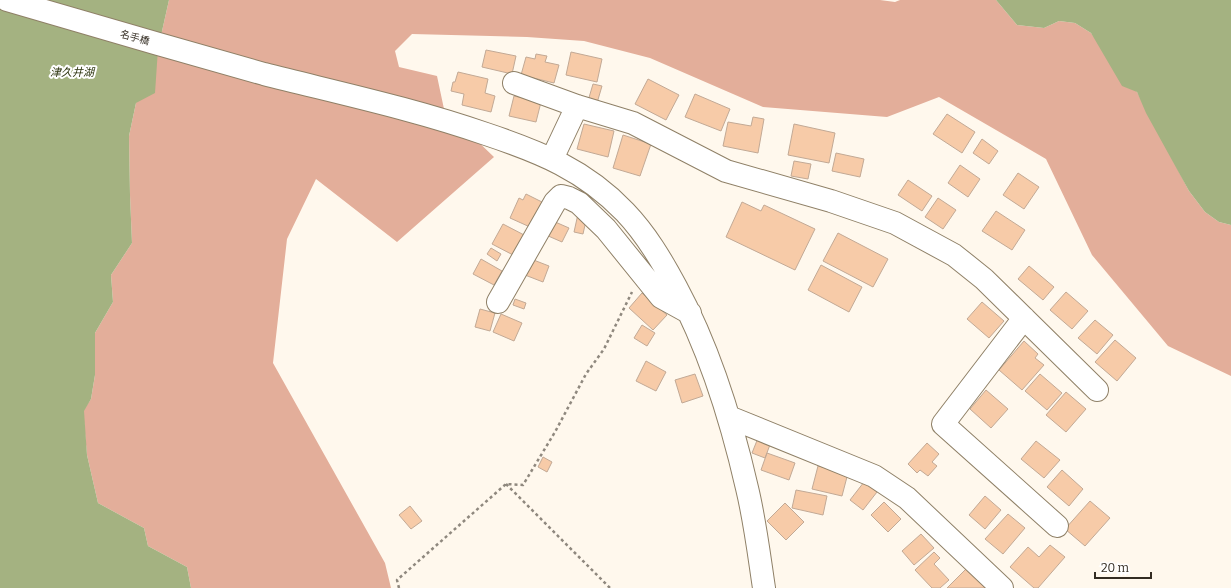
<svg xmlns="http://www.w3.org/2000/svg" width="1231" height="588" font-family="Bitter,'Noto Sans JP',serif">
	<rect width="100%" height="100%" fill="#fff8ed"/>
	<path fill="#e3ae9a" d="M169 0H880L895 2 900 0H996L1017 25 1044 28 1059 21 1075 23 1091 33 1137 92 1189 191 1205 212 1219 222 1231 225V376L1168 346 1092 255 1046 159 939 97 887 117 763 107 650 58 584 41 527 37 412 34 395 51 399 67 437 76 444 109 494 157 397 242 316 179 287 239 273 363 385 563 391 588H191L187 567 148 546 144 528 98 503 87 455 83 411 91 399 95 375V333L113 302 111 275 132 243 130 195 129 136 136 103 158 49Z"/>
	<path fill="#a4b281" d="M0 0H169L158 49 155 93 136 103 129 136 130 195 132 243 111 275 113 302 95 333V375L91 399 84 411 87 455 98 503 144 528 148 546 187 567 191 588H0Z
		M996 0H1231V225L1219 222 1205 212 1189 191 1146 113 1137 92 1122 86 1091 33 1075 23 1059 21 1044 28 1017 25Z"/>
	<path fill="#f7cba8" stroke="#c2a995" d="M486 50 516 56 512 74 482 67Z
		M571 52 602 59 597 82 566 75Z
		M536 54 547 56 545 62 559 65 554 83 521 75 526 57 535 59Z
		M458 72 488 79 485 93 495 96 491 112 462 105 464 94 451 91 453 82H455Z
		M648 79 679 95 666 120 635 104Z
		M593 84 602 86 597 103 588 101Z
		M695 94 730 109 721 131 685 117Z
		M514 96 541 102 536 122 509 116Z
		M947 114 975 132 962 153 933 134Z
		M753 117 764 119 758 153 723 146 728 122 751 126Z
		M584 124 614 131 608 157 577 149Z
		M794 124 835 133 829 163 788 155Z
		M623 135 651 144 640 176 613 168Z
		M982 139 998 151 989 164 973 153Z
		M836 153 864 159 860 177 832 171Z
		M794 161 811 164 808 179 791 176Z
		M960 165 980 179 968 197 948 183Z
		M1018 173 1039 187 1024 209 1003 195Z
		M908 180 932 196 922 211 898 195Z
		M526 194 542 202 530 227 510 218 519 198 523 200Z
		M938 198 956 210 943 229 925 217Z
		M742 202 761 211 764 205 815 229 795 270 726 237Z
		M996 211 1025 230 1012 250 982 231Z
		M578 214 587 216 583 234 574 232Z
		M553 221 569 228 562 242 546 235Z
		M503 224 526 236 515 256 492 244Z
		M838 233 888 259 873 287 823 261Z
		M491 248 501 254 497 261 487 254Z
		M481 259 502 271 494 285 473 274Z
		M531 259 549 266 543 282 525 275Z
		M821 265 862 287 849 312 808 290Z
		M1029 266 1054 287 1043 300 1018 279Z
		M1066 292 1088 311 1072 329 1050 310Z
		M642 293 667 315 653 330 629 308Z
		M515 299 526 303 524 309 513 305Z
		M982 302 1004 321 989 338 967 319Z
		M480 309 495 313 490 331 475 327Z
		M501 314 522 323 514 341 493 332Z
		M1095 320 1113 335 1097 354 1078 338Z
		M642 325 655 333 647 346 634 338Z
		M1115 340 1136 358 1117 381 1095 362Z
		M1024 341 1038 354 1035 358 1044 365 1022 390 999 370Z
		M646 361 666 372 656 391 636 381Z
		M695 374 703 396 682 403 675 380Z
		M1040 374 1062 393 1047 410 1025 391Z
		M986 390 1008 409 991 428 970 409Z
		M1066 392 1086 409 1066 432 1046 415Z
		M758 438 771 442 765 458 752 453Z
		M1036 441 1060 460 1044 478 1021 459Z
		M927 443 939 454 932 462 937 466 928 476 920 470 917 473 908 464Z
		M767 453 795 463 789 480 761 470Z
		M543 457 552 462 547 472 538 467Z
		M818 466 848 473 842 496 812 489Z
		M1062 470 1083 489 1069 506 1047 487Z
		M864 482 877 492 863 510 850 500Z
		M796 490 827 496 823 515 792 508Z
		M985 496 1001 510 985 529 969 515Z
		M1090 501 1110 518 1085 546 1065 529Z
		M884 502 901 519 888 532 871 515Z
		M785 503 804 522 786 540 767 521Z
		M410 506 422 521 411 529 399 515Z
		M1008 514 1025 528 1003 554 985 539Z
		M921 534 934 548 914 565 902 551Z
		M1050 545 1065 557 1038 588H1034L1010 567 1028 547 1039 557Z
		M934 552 940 558 934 564 949 580 940 588H932L915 570Z
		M967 568 986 588H947Z"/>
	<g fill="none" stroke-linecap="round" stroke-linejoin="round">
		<g stroke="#8f8067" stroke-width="24">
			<path id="minor" d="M7 0C93 25 178 50 264 74 339 93 414 109 486 134 540 152 585 170 625 212 646 234 661 259 676 287 710 350 731 418 747 488 755 521 759 555 764 588
				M514 83 577 106 633 123 726 171 831 201 895 223 954 255 984 279 1097 390
				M552 159 577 106
				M498 302 555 202 561 196 569 198 579 203 606 229 661 297 690 313
				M1024 318 943 424 1057 526
				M729 417 874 476 907 498 1002 588"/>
		</g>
		<path stroke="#8f887e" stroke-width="2.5" stroke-dasharray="3 3" stroke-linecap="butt" d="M506 484 610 588
			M399 588 397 580 506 484 523 485 555 432 586 374 604 349 632 292"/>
		<use href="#minor" stroke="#fff" stroke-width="22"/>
	</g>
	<g text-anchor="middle" stroke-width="4" stroke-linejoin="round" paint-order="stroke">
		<g font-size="10" fill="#332c22" stroke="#fff">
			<text transform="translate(135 37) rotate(16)" y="4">名手橋</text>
		</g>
		<g font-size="11" font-style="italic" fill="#2c340e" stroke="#fff">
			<text x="72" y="76">津久井湖</text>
		</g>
	</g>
	<path d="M1095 572v6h56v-6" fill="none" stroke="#332c22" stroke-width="2"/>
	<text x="1101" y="572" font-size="12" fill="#332c22" stroke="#ffffff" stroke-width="3" paint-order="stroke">20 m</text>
</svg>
